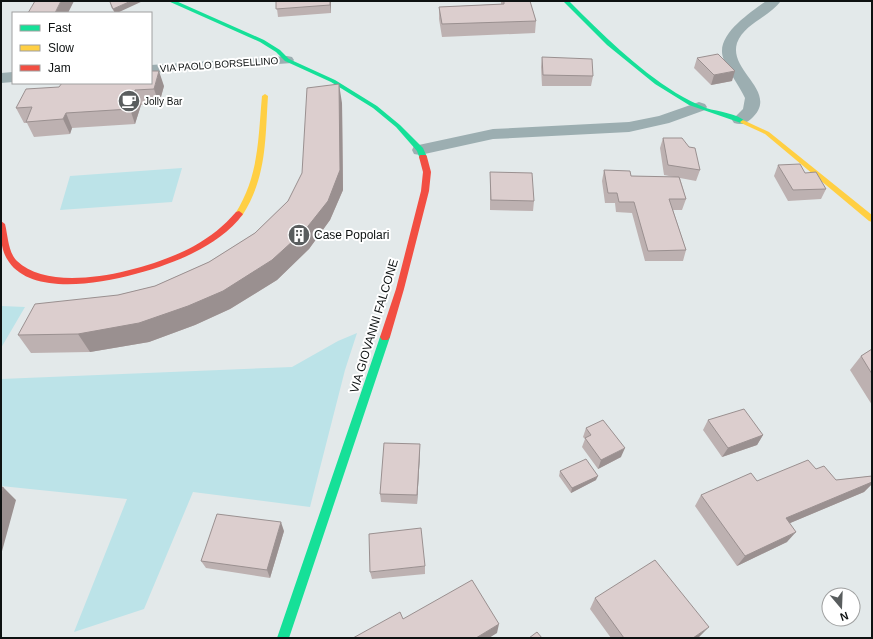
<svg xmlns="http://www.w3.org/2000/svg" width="873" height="639" font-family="Arial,sans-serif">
	<rect width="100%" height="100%" fill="#e3e9ea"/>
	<path fill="#bce3e8" d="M182 168 172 202 60 210 70 176Z
		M1 306 25 307 1 348Z
		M357 333 345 370 310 507 193 492 144 609 74 632 127 499 1 486V379L292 367 338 341Z"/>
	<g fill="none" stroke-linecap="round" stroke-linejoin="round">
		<path fill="#9caeb1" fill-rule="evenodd" d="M766 1H781C769 17 744 24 737 43 728 72 781 92 751 119 745 124 741 125 734 123L732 120 743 109 745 98C739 85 729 73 724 60 713 36 750 13 766 1Z
			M287 56 292 57 294 60 292 63 151 73V65Z
			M13 72V82L1 83V73Z
			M699 102 705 104 707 107 705 110 669 123 629 132 493 139 420 155 414 154 412 150 414 146 493 129 629 122 659 116Z"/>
		<path fill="#16e098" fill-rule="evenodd" d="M168 1H176L264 40 280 50 289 59 335 80 377 106 400 125 423 148 427 157 426 159H420L417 151 396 127 373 108 331 82 285 61 276 52 260 42Z
			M563 1H569C602 34 636 68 676 93 686 99 696 104 706 108 719 112 737 113 746 122L743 124 741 123 689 105 655 84 607 45Z
			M385 333 388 334 390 337 289 638H277L380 337 382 334Z"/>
		<path fill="#ffcf43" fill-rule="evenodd" d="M265 94 268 96C265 140 267 177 242 216L239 217 235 214C259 176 258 140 262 96Z
			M743 120 769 132 872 215V222L869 221 765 134 741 123 740 122Z"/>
		<path fill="#f24e42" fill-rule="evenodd" d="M420 155H426L427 157 431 172 429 191 404 289 390 337 388 340H382L380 337 396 289 421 191 423 172 419 157Z
			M239 211 243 214C231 231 211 244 193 253 154 273 40 307 9 262 0 250 1 236 1 221L5 224C8 236 8 252 17 261 54 297 154 268 194 246 210 237 224 226 236 212Z"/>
	</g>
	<path fill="#bdb1b1" d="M276 1H331V13L278 17Z
		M501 1H530L536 21 535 33 442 37 439 19V7L501 4Z
		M110 2 117 13H115L111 7Z
		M542 57 593 76 591 86H542L541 67Z
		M697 58 732 81 711 85 694 68Z
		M164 86 159 104 141 105 135 124 72 128 70 134 34 137 27 123H24L16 108Z
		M342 103 343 190 330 220 309 249 277 280 230 309 195 325 149 342 90 352 31 353 18 335 118 295 155 286 209 262 255 233 288 201Z
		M663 138 700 170 696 181 680 178 686 199 682 210H673L686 250 683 261H645L632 213 616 212 615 203H605L602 181 604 170 631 176 674 177 664 175 660 148Z
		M778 165 805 173 826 189 821 199 788 201 774 176Z
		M490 172 534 201 533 211 490 210Z
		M872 349V405L850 370 861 356Z
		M708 420 763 435 757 445 722 457 703 430Z
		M586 428 621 457 598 469 582 447 585 439 583 437Z
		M420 453 417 504 381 502 380 494Z
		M816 469 836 480 872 476V484L864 492 790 523 787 542 737 566 695 506 701 495Z
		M560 471 596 480 571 493 559 476Z
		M284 531 270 578 206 568 201 561Z
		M425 566V574L372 579 370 572Z
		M595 598 700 637 698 638H611L590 609Z"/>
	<path fill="#9a9090" d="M61 1H74L68 13H55Z
		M131 1H143L117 13H115L113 9Z
		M330 1H331V13L330 5Z
		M159 71 164 86 159 104 154 89Z
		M735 71 732 81 711 85 714 75Z
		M339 84 342 103 343 190 330 220 309 249 277 280 230 309 195 325 149 342 90 352 78 334 328 201Z
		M135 90 141 105 135 124 130 109Z
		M66 113 72 128 70 134 63 119Z
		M763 435 757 445 722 457 728 448Z
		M420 444V453L417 504V495Z
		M625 448 621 457 598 469 601 460Z
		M598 476 596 480 571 493 572 488Z
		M872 482V484L864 492 776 529 786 518Z
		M3 487 16 500 1 555V495Z
		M281 522 284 531 270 578 267 570Z
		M796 532 787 542 737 566 745 556Z
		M499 624 497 633 489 638H476Z
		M709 627 698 638H693Z"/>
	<path fill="#dccece" stroke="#9a9090" d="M35 1H61L55 13H28Z
		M111 1H131L113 9 110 2Z
		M276 1H330V5L276 9Z
		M504 1H530L536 21 442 24 439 7 504 4Z
		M718 54 735 71 714 75 697 58Z
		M542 57 592 59 593 76 543 75Z
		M151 71H159L154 89 135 90 130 109 66 113 63 119 26 122 32 107 16 108 26 89 59 87 62 83H151Z
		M339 84 340 170 328 201 305 230 272 260 223 291 188 306 139 323 78 334 18 335 35 304 118 295 155 286 209 262 255 233 288 201 302 173 307 88Z
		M663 138H682L689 147 695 148 700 170 668 165Z
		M800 164 805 173 816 172 826 189 793 190 778 165Z
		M604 170 630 171 631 176 679 177 686 199H669L686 250 648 251 634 202H619L617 193H608Z
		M490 172 532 173 534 201 491 200Z
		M872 349V374L861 356Z
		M744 409 763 435 728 448 708 420Z
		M603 420 625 448 601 460 585 438 591 435 586 428Z
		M384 443 420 444 417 495 380 494Z
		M586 459 598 476 572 488 560 471Z
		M808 460 816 469 824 466 836 480 872 476V482L786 518 796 532 745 556 701 495 751 473 757 481Z
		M3 487 1 495V488Z
		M217 514 281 522 267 570 201 561Z
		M421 528 425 566 370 572 369 534Z
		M655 560 709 627 693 638H624L595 598Z
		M472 580 499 624 476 638H353L400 612 403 619Z
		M537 632 542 638H529Z"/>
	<defs>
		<g id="cafe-disc" transform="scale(1.15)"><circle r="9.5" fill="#595d5e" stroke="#fff"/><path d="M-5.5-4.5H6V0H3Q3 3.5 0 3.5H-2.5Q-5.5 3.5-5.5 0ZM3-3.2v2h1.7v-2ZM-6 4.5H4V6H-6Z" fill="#fff"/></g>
		<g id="building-disc" transform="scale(1.15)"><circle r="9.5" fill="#595d5e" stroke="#fff"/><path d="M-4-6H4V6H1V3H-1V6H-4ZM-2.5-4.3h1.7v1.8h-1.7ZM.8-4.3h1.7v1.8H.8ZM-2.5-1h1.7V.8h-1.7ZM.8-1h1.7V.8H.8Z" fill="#fff"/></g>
	</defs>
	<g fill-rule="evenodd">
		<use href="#cafe-disc" x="129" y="101"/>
		<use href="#building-disc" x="299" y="235"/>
	</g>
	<g text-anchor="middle" stroke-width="4" stroke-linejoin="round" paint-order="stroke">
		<g font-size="10" fill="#0e1212" stroke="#fff">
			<text transform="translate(219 64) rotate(-4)" y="4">VIA PAOLO BORSELLINO</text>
		</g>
		<g font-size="10" fill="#0e1212" stroke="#fff" text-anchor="start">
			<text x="144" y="105">Jolly Bar</text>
		</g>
		<g font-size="12" fill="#0e1212" stroke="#fff" text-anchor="start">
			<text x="314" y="239">Case Popolari</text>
		</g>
		<g font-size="12" fill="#0e1212" stroke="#fff">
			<text transform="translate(374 326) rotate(-73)" y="4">VIA GIOVANNI FALCONE</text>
		</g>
	</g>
	<rect width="873" height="639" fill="none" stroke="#0e1212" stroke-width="4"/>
	<rect x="12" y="12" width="140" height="72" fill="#ffffff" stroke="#9fa0a0"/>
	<rect x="20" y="25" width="20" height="6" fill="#16e098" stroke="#9fa0a0"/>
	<text x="48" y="32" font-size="12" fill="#0e1212">Fast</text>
	<rect x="20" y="45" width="20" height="6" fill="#ffcf43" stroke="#9fa0a0"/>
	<text x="48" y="52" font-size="12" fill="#0e1212">Slow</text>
	<rect x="20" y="65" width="20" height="6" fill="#f24e42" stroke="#9fa0a0"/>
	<text x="48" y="72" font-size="12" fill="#0e1212">Jam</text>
	<g transform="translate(841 607) rotate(161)"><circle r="19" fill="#ffffff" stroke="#9fa0a0"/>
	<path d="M0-3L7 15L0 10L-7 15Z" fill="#595d5e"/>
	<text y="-6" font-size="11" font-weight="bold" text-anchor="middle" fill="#0e1212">N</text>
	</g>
</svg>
